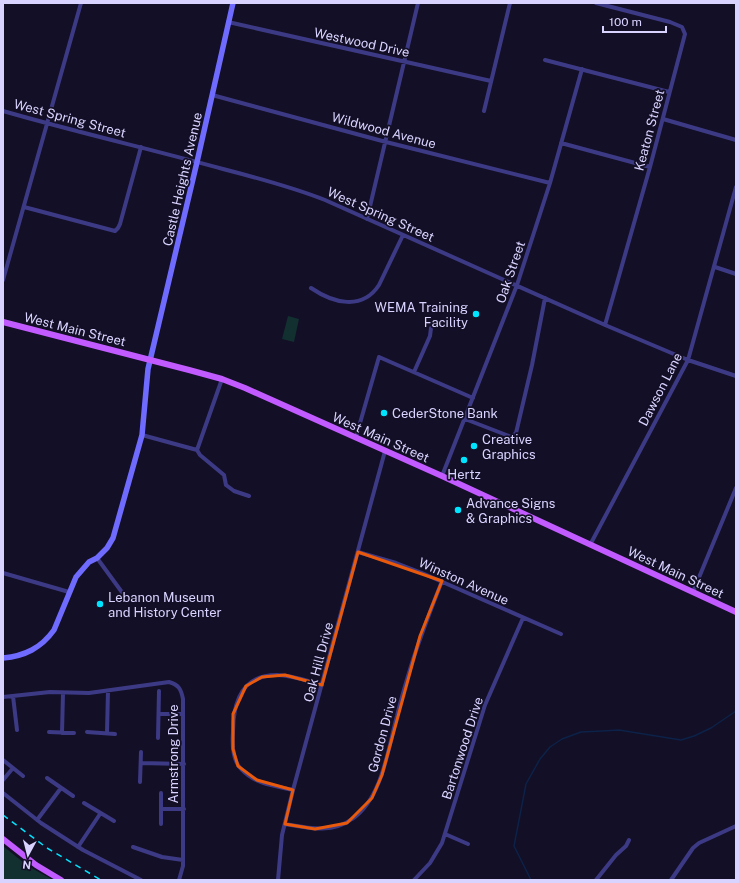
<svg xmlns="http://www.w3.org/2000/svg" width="739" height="883" font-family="'Public Sans',sans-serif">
	<rect width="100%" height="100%" fill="#130f26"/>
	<path fill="#12302f" d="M288 316 299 319 294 342 282 339Z
		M3 846 28 866 53 880H3Z"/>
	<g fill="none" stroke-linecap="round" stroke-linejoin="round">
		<path stroke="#0c2248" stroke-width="1.5" d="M531 880 514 846 526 784 540 759 550 747 562 739 581 732 602 731 619 730 681 740 694 736 711 728 736 711"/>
		<path stroke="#3d3a85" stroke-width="4" d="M596 3 670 22 682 27 685 34 650 167 605 325
			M228 22 491 81
			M545 60 669 92
			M212 95 386 142 550 183
			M3 111C76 132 150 149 223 169 258 178 292 187 325 200L605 325 688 360 736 376
			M484 111 510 3
			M663 119 736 140
			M561 143 650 167
			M24 207 115 231 118 228 120 224 141 147
			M367 219 418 3
			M715 267 736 274
			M3 280 81 3
			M311 288C333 303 362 311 379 285L403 235
			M414 372 430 336 431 328
			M465 419 509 436 511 437 516 433 532 365 545 298
			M142 435 197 450 200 455 224 475 226 485 234 491 249 496
			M356 437 379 357 473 398
			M197 450 222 379
			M442 476 517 285 550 183 582 69
			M590 545 688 360 736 187
			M358 552 396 563 422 573 561 634
			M97 558 124 595
			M3 573 69 592
			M693 592 736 488
			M13 696 17 730
			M3 697 50 692 89 693 169 682C179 685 181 689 183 699V866L179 880
			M159 714H183
			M49 732 74 733
			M87 732 115 734
			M62 733 63 693
			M107 733 108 691
			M158 738 159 691
			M3 760 23 776
			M141 763 184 764
			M47 778 73 796
			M3 780 13 768
			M140 782 141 752
			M293 790C275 786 255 784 242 770 232 761 232 745 233 732 233 703 241 675 277 675 292 675 307 681 322 685
			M3 793 41 823 83 850 141 880
			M84 803 114 821
			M161 809H184
			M37 820 61 788
			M161 824V793
			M285 824C308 828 332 834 352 819 382 799 388 749 397 716 401 699 406 683 411 666 420 637 431 609 442 581
			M445 834 468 844
			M78 847 100 814
			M133 847 162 857 183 860
			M278 880 282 835 293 790 385 451
			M414 880 430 863 442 843 485 705 523 618
			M596 880 616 855 626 846 629 840
			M671 880 693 848 699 843 736 826"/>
		<path stroke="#6f6bff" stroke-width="5.5" d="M3 658C25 656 41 648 54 630L76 577 89 562 97 558 107 548 113 538 142 435 148 369 197 162 233 3"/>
		<path stroke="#c25bff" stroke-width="6" d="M3 322 189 370 222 379 245 388 442 476 736 612
			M3 839 36 865 61 880"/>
		<path stroke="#00e5ff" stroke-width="1.5" stroke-dasharray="6 5" stroke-linecap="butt" d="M3 815 47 848 101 880"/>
	</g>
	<path fill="none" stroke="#e8590c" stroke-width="3" stroke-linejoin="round" d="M358 552 442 581 420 636 382 775 372 798 347 823 315 829 285 824 293 790 257 780 238 766 233 749V714L246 686 262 677 285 675 322 685Z"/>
	<g fill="#00e5ff" stroke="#130f26" stroke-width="1.5">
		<circle cx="476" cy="314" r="4"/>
		<circle cx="384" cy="413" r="4"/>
		<circle cx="474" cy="446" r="4"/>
		<circle cx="464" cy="460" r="4"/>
		<circle cx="458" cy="510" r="4"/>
		<circle cx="100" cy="604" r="4"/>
	</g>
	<g text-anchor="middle" stroke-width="3.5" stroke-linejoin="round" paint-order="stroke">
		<g font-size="13" fill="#d9d4ff" stroke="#130f26">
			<text transform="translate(362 42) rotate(12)" y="5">Westwood Drive</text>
			<text transform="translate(70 118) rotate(15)" y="5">West Spring Street</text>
			<text transform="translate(384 130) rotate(15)" y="5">Wildwood Avenue</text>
			<text transform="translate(649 130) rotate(-75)" y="5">Keaton Street</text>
			<text transform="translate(182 179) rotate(-77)" y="5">Castle Heights Avenue</text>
			<text transform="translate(381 214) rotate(24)" y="5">West Spring Street</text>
			<text transform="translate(510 272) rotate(-71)" y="5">Oak Street</text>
			<text transform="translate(75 329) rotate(14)" y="5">West Main Street</text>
			<text transform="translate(660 389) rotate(-63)" y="5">Dawson Lane</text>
			<text transform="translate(381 437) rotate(24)" y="5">West Main Street</text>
			<text transform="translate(676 572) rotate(25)" y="5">West Main Street</text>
			<text transform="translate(464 581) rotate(24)" y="5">Winston Avenue</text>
			<text transform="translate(318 662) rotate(-75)" y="5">Oak Hill Drive</text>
			<text transform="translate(382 734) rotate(-75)" y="5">Gordon Drive</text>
			<text transform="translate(462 748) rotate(-72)" y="5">Bartonwood Drive</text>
			<text transform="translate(173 754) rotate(-90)" y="5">Armstrong Drive</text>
		</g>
		<g font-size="13" fill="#d9d4ff" stroke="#130f26" text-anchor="start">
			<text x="468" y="312" text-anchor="end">WEMA Training<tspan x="468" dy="15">Facility</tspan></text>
			<text x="392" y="418">CederStone Bank</text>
			<text x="482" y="444">Creative<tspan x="482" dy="15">Graphics</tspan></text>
			<text x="464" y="479" text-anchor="middle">Hertz</text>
			<text x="466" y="508">Advance Signs<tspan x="466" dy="15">&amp; Graphics</tspan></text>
			<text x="108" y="602">Lebanon Museum<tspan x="108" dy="15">and History Center</tspan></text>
		</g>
	</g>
	<rect width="739" height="883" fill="none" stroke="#d9d4ff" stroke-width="8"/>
	<g transform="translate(28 855) rotate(187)" stroke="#130f26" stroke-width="3" paint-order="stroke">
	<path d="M0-3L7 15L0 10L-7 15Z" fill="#d9d4ff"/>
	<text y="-6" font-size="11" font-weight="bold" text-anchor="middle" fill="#d9d4ff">N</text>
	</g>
	<path d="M603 26v6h63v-6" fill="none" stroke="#d9d4ff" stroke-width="2"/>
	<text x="609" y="26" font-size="12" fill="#d9d4ff" stroke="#130f26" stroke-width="3" paint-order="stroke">100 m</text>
</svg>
